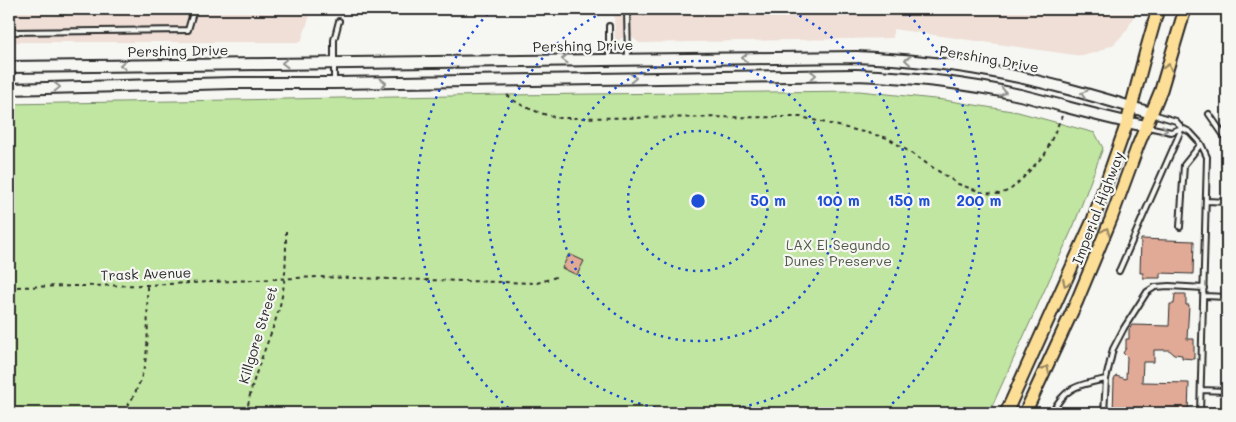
<svg xmlns="http://www.w3.org/2000/svg" width="1236" height="422" font-family="Mali,sans-serif">
	<rect width="100%" height="100%" fill="#f6f6f2"/>
	<filter id="ink" filterUnits="userSpaceOnUse"><feTurbulence type="fractalNoise" baseFrequency=".02" numOctaves="2"/><feDisplacementMap in="SourceGraphic" scale="10" xChannelSelector="R" yChannelSelector="G"/><feConvolveMatrix kernelMatrix="1 2 1 2 8 2 1 2 1" color-interpolation-filters="sRGB"/></filter>
	<g filter="url(#ink)">
		<path fill="#efdfd6" d="M9 9H312L301 42H9Z
			M614 9H1137L1127 30 1114 44 1097 52 1082 56 893 29V38L639 43 632 37H623L615 44Z"/>
		<path fill="#c0e6a1" stroke="#768866" d="M859 91 944 100 1018 112 1095 133 1103 148 1074 225 989 413H9V104L507 95Z"/>
		<path fill="#e0aa96" stroke="#2b2b2b" d="M1141 239 1194 241 1193 274 1160 273V278H1143V273H1140Z
			M569 254 584 261 577 275 562 268Z
			M1175 294H1186V305H1189L1187 339H1194V359L1182 358V355L1174 354 1169 350H1154V362H1143L1142 382 1189 383 1188 413H1113L1114 380 1116 376 1126 379 1127 357 1123 353 1126 348V339H1129V330L1132 325 1169 326 1170 304H1174Z"/>
		<g fill="none" stroke-linecap="round" stroke-linejoin="round">
			<g stroke="#2b2b2b" stroke-width="8">
				<path id="lane" d="M9 32 188 30 194 9
					M609 59V26
					M628 59 627 11H673L689 9
					M334 81V40L339 21
					M1153 114 1176 121 1182 128 1190 132 1201 144 1184 165 1180 227
					M1209 114 1227 140
					M1148 127 1171 132 1182 128
					M1207 201 1227 202
					M1119 271 1182 128
					M1204 296 1227 297
					M1201 390 1227 391
					M1052 413C1065 386 1079 385 1106 379
					M1104 413 1106 379 1113 349 1124 328 1147 292 1155 287 1169 286 1204 288
					M1200 413 1207 157 1201 144"/>
			</g>
			<g stroke="#2b2b2b" stroke-width="14">
				<path id="secondary" d="M9 67 857 57C901 59 945 63 989 71 1044 81 1098 97 1151 113
					M9 89 233 83H334L856 75C911 77 966 83 1020 95 1062 105 1103 118 1146 126"/>
			</g>
			<g stroke="#2b2b2b" stroke-width="15">
				<path id="primary" d="M1006 413 1093 220 1127 123 1146 51 1158 9
					M1025 413 1077 301 1111 219 1137 148 1161 90 1185 9"/>
			</g>
			<path stroke="#2b2b2b" stroke-width="2" stroke-dasharray="4 4" stroke-linecap="butt" d="M507 95C520 107 540 113 557 118L801 117 888 138 958 184 984 193 1000 194 1010 190 1021 180 1045 154 1062 116
				M9 287 147 285 317 277 537 283 556 277
				M9 307 14 287
				M123 413C154 369 147 336 147 285
				M247 413C251 374 272 339 281 301 286 278 286 255 286 231"/>
			<use href="#lane" stroke="#f6f6f2" stroke-width="4"/>
			<use href="#secondary" stroke="#f6f6f2" stroke-width="10"/>
			<use href="#primary" stroke="#fdde96" stroke-width="11"/>
		</g>
		<defs><path id="oneway-chevron" d="M-2-3.5L2.5 0L-2 3.5" fill="none" stroke-width="1.6" stroke-linecap="round" stroke-linejoin="round" transform="scale(1.25)"/></defs>
		<g stroke="#90908e">
			<use href="#oneway-chevron" transform="translate(745 58) rotate(179)"/>
			<use href="#oneway-chevron" transform="translate(565 59) rotate(179)"/>
			<use href="#oneway-chevron" transform="translate(908 60) rotate(-175)"/>
			<use href="#oneway-chevron" transform="translate(285 63) rotate(179)"/>
			<use href="#oneway-chevron" transform="translate(123 65) rotate(179)"/>
			<use href="#oneway-chevron" transform="translate(813 75) rotate(-1)"/>
			<use href="#oneway-chevron" transform="translate(633 78) rotate(-1)"/>
			<use href="#oneway-chevron" transform="translate(383 83) rotate(-1)"/>
			<use href="#oneway-chevron" transform="translate(57 87) rotate(-1)"/>
			<use href="#oneway-chevron" transform="translate(1003 92) rotate(12)"/>
			<use href="#oneway-chevron" transform="translate(1084 94) rotate(-164)"/>
			<use href="#oneway-chevron" transform="translate(1164 130) rotate(11)"/>
		</g>
		<g stroke="#948460">
			<use href="#oneway-chevron" transform="translate(1168 67) rotate(-73)"/>
			<use href="#oneway-chevron" transform="translate(1106 231) rotate(-68)"/>
			<use href="#oneway-chevron" transform="translate(1066 283) rotate(115)"/>
			<use href="#oneway-chevron" transform="translate(1046 369) rotate(-65)"/>
		</g>
	</g>
	<g fill="none" stroke="#1d4ed8" stroke-width="2.5" stroke-dasharray="2.5 5">
		<circle cx="698" cy="201" r="70"/>
		<circle cx="698" cy="201" r="140"/>
		<path d="M786 9A211 211 0 1 1 610 9"/>
		<path d="M514 413A281 281 0 0 1 492 9M904 9A281 281 0 0 1 882 413"/>
	</g>
	<g text-anchor="middle" stroke-width="4.5" stroke-linejoin="round" paint-order="stroke">
		<g font-size="14" fill="#2b2b2b" stroke="#f6f6f2">
			<text transform="translate(583 46) rotate(-1)" y="5">Pershing Drive</text>
			<text transform="translate(178 51) rotate(-1)" y="5">Pershing Drive</text>
			<text transform="translate(989 59) rotate(10)" y="5">Pershing Drive</text>
			<text transform="translate(1098 208) rotate(-69)" y="5">Imperial Highway</text>
			<text transform="translate(146 274) rotate(-2)" y="5">Trask Avenue</text>
			<text transform="translate(258 335) rotate(-73)" y="5">Killgore Street</text>
		</g>
		<g font-size="14" fill="#505a48" stroke="#f6f6f2">
			<text x="838" y="250">LAX El Segundo<tspan x="838" dy="16">Dunes Preserve</tspan></text>
		</g>
	</g>
	<circle cx="698" cy="201" r="8" fill="#1d4ed8" stroke="#f6f6f2" stroke-width="2.5"/>
	<g font-size="15" text-anchor="middle" font-weight="bold" fill="#1d4ed8" stroke="#f6f6f2" stroke-width="4.5" stroke-linejoin="round" paint-order="stroke">
		<text x="768" y="206">50 m</text>
		<text x="838" y="206">100 m</text>
		<text x="909" y="206">150 m</text>
		<text x="979" y="206">200 m</text>
	</g>
	<rect width="1236" height="422" fill="none" stroke="#f6f6f2" stroke-width="30"/>
	<rect x="15" y="15" width="1206" height="392" fill="none" stroke="#2b2b2b" stroke-width="2" filter="url(#ink)"/>
</svg>
